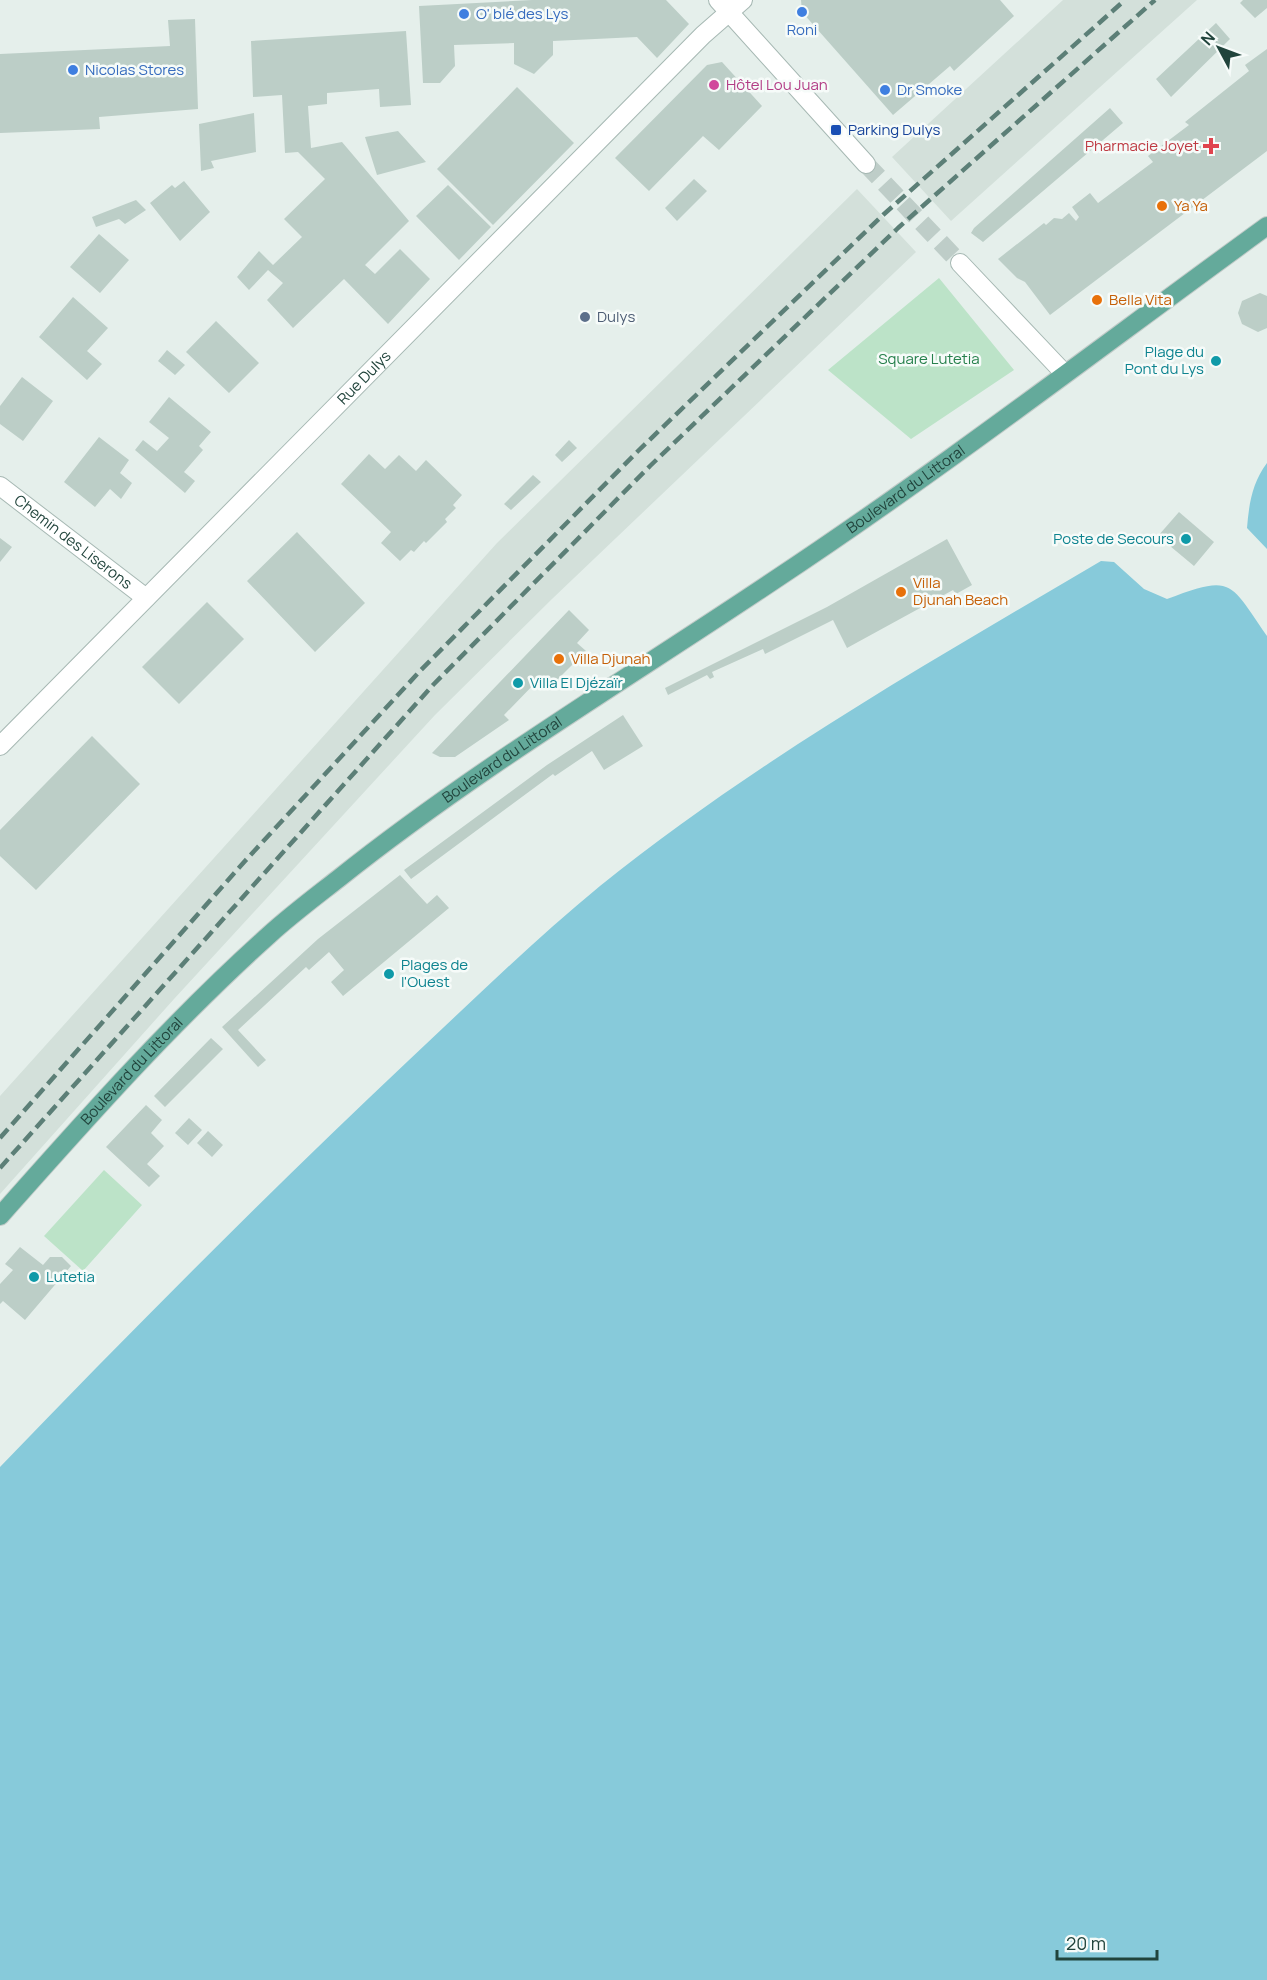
<svg xmlns="http://www.w3.org/2000/svg" width="1267" height="1980" font-family="Manrope,sans-serif">
	<rect width="100%" height="100%" fill="#e5efeb"/>
	<path fill="#d3e0da" d="M1063 0H1197L951 221 892 157Z
		M857 189 916 252 552 599 435 715 174 999 0 1194V1096L497 543Z"/>
	<path fill="#bce3c8" d="M939 278 1014 370 911 439 828 370Z
		M104 1170 142 1205 83 1271 44 1236Z"/>
	<path fill="#87cada" d="M1267 463V549L1247 528C1249 504 1252 483 1267 463Z
		M1101 561 1114 562 1144 589 1167 599C1233 574 1229 581 1267 636V1980H0V1467C133 1329 269 1192 408 1061 471 1002 533 941 600 886 755 761 930 662 1101 561Z"/>
	<path fill="#bccec7" d="M532 0H666L689 24 657 58 637 37 553 41V55L534 74 514 64V43L454 45 455 66 440 83H423L419 6Z
		M801 0H1000L1014 16 954 71 950 66 893 115 802 12Z
		M1243 0H1267V8L1255 18 1240 3Z
		M195 19 198 109 99 117 100 129 0 133V54L170 46 168 20Z
		M1216 23 1230 39 1171 97 1156 79Z
		M406 31 411 105 380 107 379 89 327 93V104L308 106 311 148 342 142 409 221 365 265 375 274 400 249 430 279 388 324 344 279 293 328 267 300 283 283 268 270 249 290 237 277 259 251 273 265 302 237 284 219 325 179 298 152 285 153 282 95 253 97 251 41Z
		M1267 49V151L1050 315 1025 282 1017 278 998 259 1044 223 1046 225 1054 218 1062 219 1069 213 1076 221 1079 217 1072 207 1090 193 1098 203 1153 162 1148 156 1189 125 1185 122 1249 71 1245 65Z
		M722 62 762 106 719 150 703 136 649 191 615 158 707 65Z
		M517 87 574 143 493 225 437 169Z
		M1110 108 1123 123 983 242 971 233 974 228Z
		M254 113 256 152 211 161 214 168 201 171 199 124Z
		M398 131 426 162 377 175 365 137Z
		M694 179 707 191 677 221 665 208Z
		M184 181 210 212 180 241 150 203 172 185 175 188Z
		M448 185 491 227 459 260 416 216Z
		M136 200 146 210 125 224 119 219 96 227 92 217Z
		M99 234 129 260 100 293 70 267Z
		M1260 293 1267 296V328L1258 332 1242 324 1238 313 1242 301Z
		M73 297 108 328 87 351 102 364 87 380 39 337Z
		M216 321 259 363 229 393 186 352Z
		M167 350 185 365 175 375 158 361Z
		M22 377 53 401 23 441 0 424V406Z
		M169 397 211 432 199 446 203 450 184 472 195 481 185 493 135 450 143 440 157 451 169 438 149 422Z
		M99 437 129 460 120 473 132 483 121 499 110 489 95 507 64 482Z
		M569 440 577 448 562 462 555 455Z
		M369 454 385 469 399 455 416 471 426 460 462 495 453 505 456 508 445 519 447 522 426 543 424 541 414 552 411 550 400 561 381 543 391 532 341 484Z
		M533 475 541 482 511 510 504 504Z
		M1179 512 1214 542 1194 566 1158 536Z
		M297 532 365 603 315 652 247 581Z
		M0 538 12 547 0 562Z
		M947 539 972 585 956 594 953 590 847 648 833 620 765 654 763 649 712 672 714 677 710 679 707 675 668 695 665 688 827 607Z
		M207 602 244 639 179 704 142 667Z
		M569 610 589 630 577 643 586 651 550 687 540 678 504 715 509 720 455 757H440L432 753Z
		M623 715 643 746 604 770 592 751 555 776 553 774 411 879 404 870 547 765Z
		M92 736 140 784 36 890 0 856V830Z
		M400 875 427 904 437 895 449 908 343 996 331 982 344 970 329 952 309 970 306 967 238 1030 266 1060 258 1067 222 1027 318 939Z
		M211 1038 223 1049 165 1107 154 1096Z
		M146 1105 162 1120 151 1133 164 1146 147 1164 160 1176 149 1187 106 1147Z
		M189 1118 202 1130 188 1145 175 1133Z
		M208 1131 223 1145 212 1157 197 1143Z
		M20 1247 43 1265 50 1257H62L71 1266 25 1320 3 1301 0 1304V1284L13 1270 5 1264Z"/>
	<g fill="none" stroke-linecap="round" stroke-linejoin="round">
		<path stroke="#becdc8" stroke-width="18" stroke-dasharray="18 9" stroke-linecap="butt" d="M866 164 960 263"/>
		<g stroke="#a6b8b3" stroke-width="20">
			<g id="minor">
				<path d="M718 0 866 164"/>
				<path d="M960 263 1064 373"/>
				<path id="s1" d="M0 486 146 598"/>
				<path id="s2" d="M0 746 703 35 743 0"/>
			</g>
		</g>
		<g stroke="#c1cbc8" stroke-width="20">
			<g id="major">
				<path id="s3" d="M0 1216C86 1119 172 1022 269 935 291 915 315 897 338 879 476 769 627 679 773 581 942 469 1103 345 1267 226"/>
			</g>
		</g>
		<use href="#minor" stroke="#fff" stroke-width="18"/>
		<use href="#major" stroke="#64aa9b" stroke-width="18"/>
		<path stroke="#5c7f77" stroke-width="4.5" stroke-dasharray="12 6" stroke-linecap="butt" d="M0 1138 245 861 420 671 637 452 883 215 1125 0
			M0 1168 433 685 650 466 898 228 1155 0"/>
	</g>
	<g fill="#3f7fe0" stroke="#f6fbf9" stroke-width="2">
		<circle cx="802" cy="12" r="6"/>
		<circle cx="464" cy="14" r="6"/>
		<circle cx="73" cy="70" r="6"/>
		<circle cx="885" cy="90" r="6"/>
	</g>
	<circle fill="#d1479c" stroke="#f6fbf9" stroke-width="2" cx="714" cy="85" r="6"/>
	<rect fill="#1a4fb4" stroke="#f6fbf9" stroke-width="2" x="830" y="124" width="12" height="12" rx="3"/>
	<path fill="#e0444e" stroke="#f6fbf9" stroke-width="2" d="M1208 137h6v6h6v6h-6v6h-6v-6h-6v-6h6z"/>
	<g fill="#e8710a" stroke="#f6fbf9" stroke-width="2">
		<circle cx="1162" cy="206" r="6"/>
		<circle cx="1097" cy="300" r="6"/>
		<circle cx="901" cy="592" r="6"/>
		<circle cx="559" cy="659" r="6"/>
	</g>
	<circle fill="#5c6f8a" stroke="#f6fbf9" stroke-width="2" cx="585" cy="317" r="6"/>
	<g fill="#0f9aa8" stroke="#f6fbf9" stroke-width="2">
		<circle cx="1216" cy="361" r="6"/>
		<circle cx="1186" cy="539" r="6"/>
		<circle cx="518" cy="683" r="6"/>
		<circle cx="389" cy="974" r="6"/>
		<circle cx="34" cy="1277" r="6"/>
	</g>
	<g text-anchor="middle" stroke-width="5" stroke-linejoin="round" paint-order="stroke">
		<g font-size="15" fill="#366cbe" stroke="#f6fbf9" text-anchor="start">
			<text x="476" y="19">O' blé des Lys</text>
			<text x="802" y="35" text-anchor="middle">Roni</text>
			<text x="85" y="75">Nicolas Stores</text>
			<text x="897" y="95">Dr Smoke</text>
		</g>
		<g font-size="15" fill="#b23c85" stroke="#f6fbf9" text-anchor="start">
			<text x="726" y="90">Hôtel Lou Juan</text>
		</g>
		<g font-size="15" fill="#164399" stroke="#f6fbf9" text-anchor="start">
			<text x="848" y="135">Parking Dulys</text>
		</g>
		<g font-size="15" fill="#be3a42" stroke="#f6fbf9" text-anchor="end">
			<text x="1199" y="151">Pharmacie Joyet</text>
		</g>
		<g font-size="15" fill="#c56008" stroke="#f6fbf9" text-anchor="start">
			<text x="1174" y="211">Ya Ya</text>
			<text x="1109" y="305">Bella Vita</text>
			<text x="913" y="588">Villa<tspan x="913" dy="17">Djunah Beach</tspan></text>
			<text x="571" y="664">Villa Djunah</text>
		</g>
		<g font-size="15" fill="#4e5e75" stroke="#f6fbf9" text-anchor="start">
			<text x="597" y="322">Dulys</text>
		</g>
		<g font-size="15" fill="#0d838f" stroke="#f6fbf9" text-anchor="start">
			<text x="1204" y="357" text-anchor="end">Plage du<tspan x="1204" dy="17">Pont du Lys</tspan></text>
			<text x="1174" y="544" text-anchor="end">Poste de Secours</text>
			<text x="530" y="688">Villa El Djézaïr</text>
			<text x="401" y="970">Plages de<tspan x="401" dy="17">l'Ouest</tspan></text>
			<text x="46" y="1282">Lutetia</text>
		</g>
		<g font-size="15" fill="#26804c" stroke="#f6fbf9">
			<text x="929" y="364">Square Lutetia</text>
		</g>
		<g font-size="15" fill="#21443c" stroke="#f6fbf9">
			<text dy="5" stroke="none"><textPath href="#s2" startOffset="518">Rue Dulys</textPath></text>
			<text dy="5" stroke="none"><textPath href="#s3" startOffset="1167">Boulevard du Littoral</textPath></text>
			<text dy="5" stroke="none"><textPath href="#s1" startOffset="92">Chemin des Liserons</textPath></text>
			<text dy="5" stroke="none"><textPath href="#s3" startOffset="681">Boulevard du Littoral</textPath></text>
			<text dy="5" stroke="none"><textPath href="#s3" startOffset="196">Boulevard du Littoral</textPath></text>
		</g>
	</g>
	<g transform="translate(1219 48) rotate(311)" stroke="#f6fbf9" stroke-width="4.5" paint-order="stroke">
	<path d="M0-4.5L10 22L0 15L-10 22Z" fill="#21443c"/>
	<text y="-9" font-size="16" font-weight="bold" text-anchor="middle" fill="#21443c">N</text>
	</g>
	<path d="M1057 1950v9h100v-9" fill="none" stroke="#21443c" stroke-width="3"/>
	<text x="1066" y="1950" font-size="18" fill="#21443c" stroke="#f6fbf9" stroke-width="4.5" paint-order="stroke">20 m</text>
</svg>
